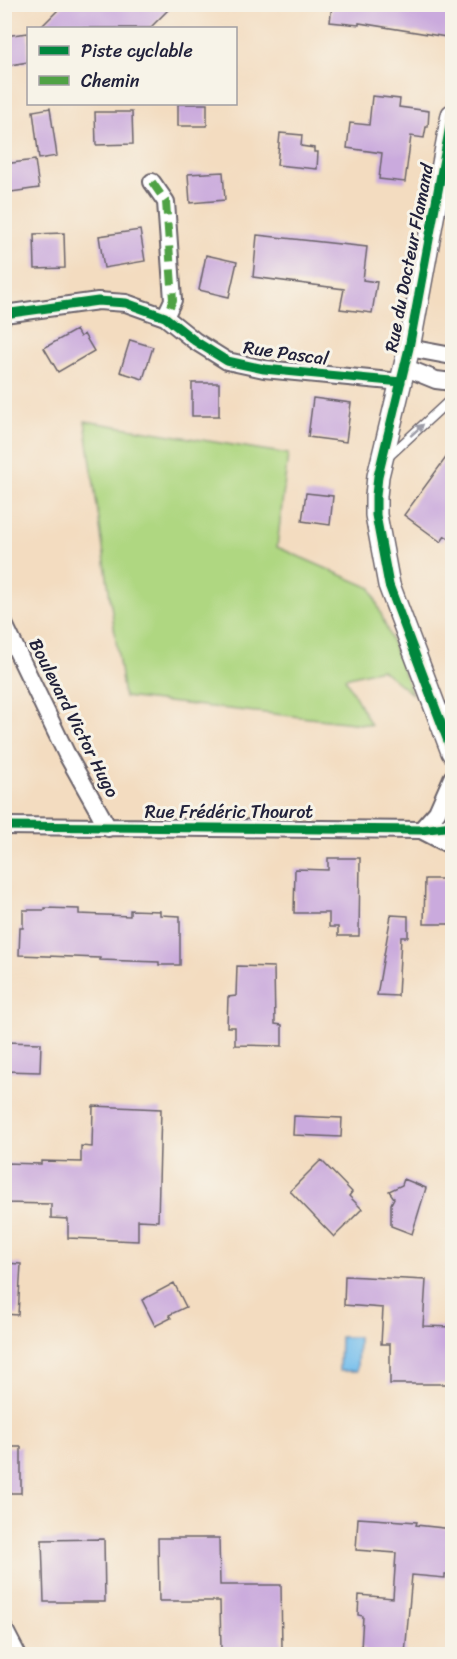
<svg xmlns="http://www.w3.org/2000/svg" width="457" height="1659" font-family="Sriracha,sans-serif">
	<rect width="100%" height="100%" fill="#f7f3e8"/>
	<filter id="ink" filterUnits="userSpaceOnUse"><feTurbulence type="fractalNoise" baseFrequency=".0167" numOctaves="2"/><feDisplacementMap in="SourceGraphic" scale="12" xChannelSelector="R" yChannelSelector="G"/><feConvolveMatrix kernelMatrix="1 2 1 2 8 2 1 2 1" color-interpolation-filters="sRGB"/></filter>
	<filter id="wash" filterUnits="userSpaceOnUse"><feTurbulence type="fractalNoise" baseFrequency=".008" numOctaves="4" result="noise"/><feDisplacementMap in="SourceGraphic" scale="24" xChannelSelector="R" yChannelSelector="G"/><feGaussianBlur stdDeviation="1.35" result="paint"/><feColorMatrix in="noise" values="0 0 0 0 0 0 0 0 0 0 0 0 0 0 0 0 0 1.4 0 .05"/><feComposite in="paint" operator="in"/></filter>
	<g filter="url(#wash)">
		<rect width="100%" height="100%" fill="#f3dcc0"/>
		<path fill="#afd781" stroke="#687c5e" stroke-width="1.5" d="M85 421 288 454 277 547 371 588 412 694 381 669 345 678 371 725 124 697Z"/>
		<path fill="#73beed" stroke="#4a7094" stroke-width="1.5" d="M340 1337H358L357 1371H339Z"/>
		<g id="blocks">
			<path fill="#caaadd" d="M64 4H174L150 28H40Z
				M332 4H453V38L359 23V25L330 22Z
				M28 33V62L4 66V36Z
				M372 96 400 99 399 107 429 111 428 127H426L424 138 411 136 405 182 379 179 382 153 347 148 350 123 369 125Z
				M178 104H207V126H178Z
				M50 108 57 156 39 159 33 111Z
				M95 112H132L133 144 96 145Z
				M280 133 302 135 301 146 314 148V152H318L317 169 277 165Z
				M35 160 39 188 4 193V164Z
				M223 172 225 200 190 203 188 174Z
				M140 230 145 261 104 268 99 236Z
				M64 233 65 268 35 269 34 234Z
				M257 235 367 247 363 280 377 282 372 313 340 309 344 289 253 277Z
				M206 255 237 262 229 297 199 290Z
				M76 330 80 337 84 334 94 351 58 372 44 348Z
				M130 340 153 347 143 379 120 372Z
				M192 383H219V416H192Z
				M313 398 351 403 346 442 308 437Z
				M453 448V541L445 536 441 542 404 515Z
				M306 493 333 496 330 525 302 521Z
				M328 858H360L359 936H338V927H329V913H294L295 869 328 870Z
				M425 879H453V924H424Z
				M45 908 79 909V914L130 916V910L160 911V915L180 916V965H159V962L100 960V958L19 955 20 928H23V910H45Z
				M391 915 408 916V937H401L398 996 377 995Z
				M237 966 274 967 275 1024 282 1025V1046L235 1045V1027H227L228 997 236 996Z
				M4 1042 41 1043 40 1072 4 1071Z
				M93 1106 161 1109 158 1221 138 1220V1241L68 1238V1219L51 1218V1204L4 1203V1163L41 1164V1161L81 1162V1146L92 1147Z
				M294 1116 342 1118 341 1137 293 1135Z
				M321 1160 352 1192 349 1196 362 1209 334 1237 290 1191Z
				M404 1179 426 1188 412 1234 391 1226V1204L394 1198 389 1191 402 1185Z
				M4 1263 21 1264 18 1315 4 1314Z
				M345 1276 426 1280 423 1326 453 1327V1384H390V1344H381L383 1308 344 1305Z
				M174 1283 186 1307 169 1315 171 1318 155 1326 142 1300Z
				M4 1447H21V1493H4Z
				M358 1518 417 1522 416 1525 453 1529V1574H445V1578L412 1575 405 1654H365V1649H361L363 1616 358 1615 359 1595 393 1598 396 1553 356 1550Z
				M158 1538H219L220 1585H281L282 1649H221L220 1601H159Z
				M104 1539 105 1602H44L42 1540Z"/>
		</g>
	</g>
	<g filter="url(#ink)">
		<use href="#blocks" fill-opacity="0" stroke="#6b636a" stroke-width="1.5"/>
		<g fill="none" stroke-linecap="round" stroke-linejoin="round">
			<g stroke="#6b636a" stroke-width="11">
				<path id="service" d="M387 458 452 398"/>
			</g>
			<g stroke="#6b636a" stroke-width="20">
				<path id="minor" d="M152 182 166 202 173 300 165 317
					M4 314 98 301 126 303 165 317 195 341 227 361 264 369 401 382
					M409 348 452 356
					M404 367 436 380 452 382
					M4 624 66 753 108 828
					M4 826 421 830 452 826
					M421 830 437 812 452 778
					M421 830 452 846
					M4 1629 17 1654"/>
			</g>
			<g stroke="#6b636a" stroke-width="24">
				<path id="tertiary" d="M452 115 409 348 378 476 376 496V515L389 585 452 752"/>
			</g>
			<use href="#service" stroke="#fff" stroke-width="8"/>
			<use href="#minor" stroke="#fff" stroke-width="16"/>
			<use href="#tertiary" stroke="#fff" stroke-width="21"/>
			<path stroke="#50a245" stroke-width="8" stroke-dasharray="15 8" stroke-linecap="butt" d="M152 182 166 202 173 300 165 317"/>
			<g stroke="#f7f3e8" stroke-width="13">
				<path id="cycleway" d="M452 115 409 348 378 476 376 496V515L389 585 452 752
					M4 314 98 301 126 303 165 317 195 341 227 361 264 369 401 382
					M4 826 421 830 452 826"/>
			</g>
			<use href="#cycleway" stroke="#00873e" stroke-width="9"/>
		</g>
		<defs><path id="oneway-solid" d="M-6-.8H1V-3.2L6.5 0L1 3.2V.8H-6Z" transform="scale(1.5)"/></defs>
		<use fill="#9c9ca7" href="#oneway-solid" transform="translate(417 430) rotate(-42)"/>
	</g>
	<g text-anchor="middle" stroke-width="6" stroke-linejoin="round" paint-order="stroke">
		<g font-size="18" fill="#22223b" stroke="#f7f3e8">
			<text transform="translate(409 258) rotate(-79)" y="6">Rue du Docteur Flamand</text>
			<text transform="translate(286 353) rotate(8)" y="6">Rue Pascal</text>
			<text transform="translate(74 718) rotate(63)" y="6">Boulevard Victor Hugo</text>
			<text x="229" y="818">Rue Frédéric Thourot</text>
		</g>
	</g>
	<rect width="457" height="1659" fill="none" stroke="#f7f3e8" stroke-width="24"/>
	<rect x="27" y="27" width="210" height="78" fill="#f7f3e8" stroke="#a29fa3" stroke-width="1.5"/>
	<rect x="39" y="46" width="30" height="9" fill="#00873e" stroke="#a29fa3" stroke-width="1.5"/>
	<text x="81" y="57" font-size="18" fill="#22223b">Piste cyclable</text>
	<rect x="39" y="76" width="30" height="9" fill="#50a245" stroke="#a29fa3" stroke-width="1.5"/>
	<text x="81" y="87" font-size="18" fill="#22223b">Chemin</text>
</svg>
